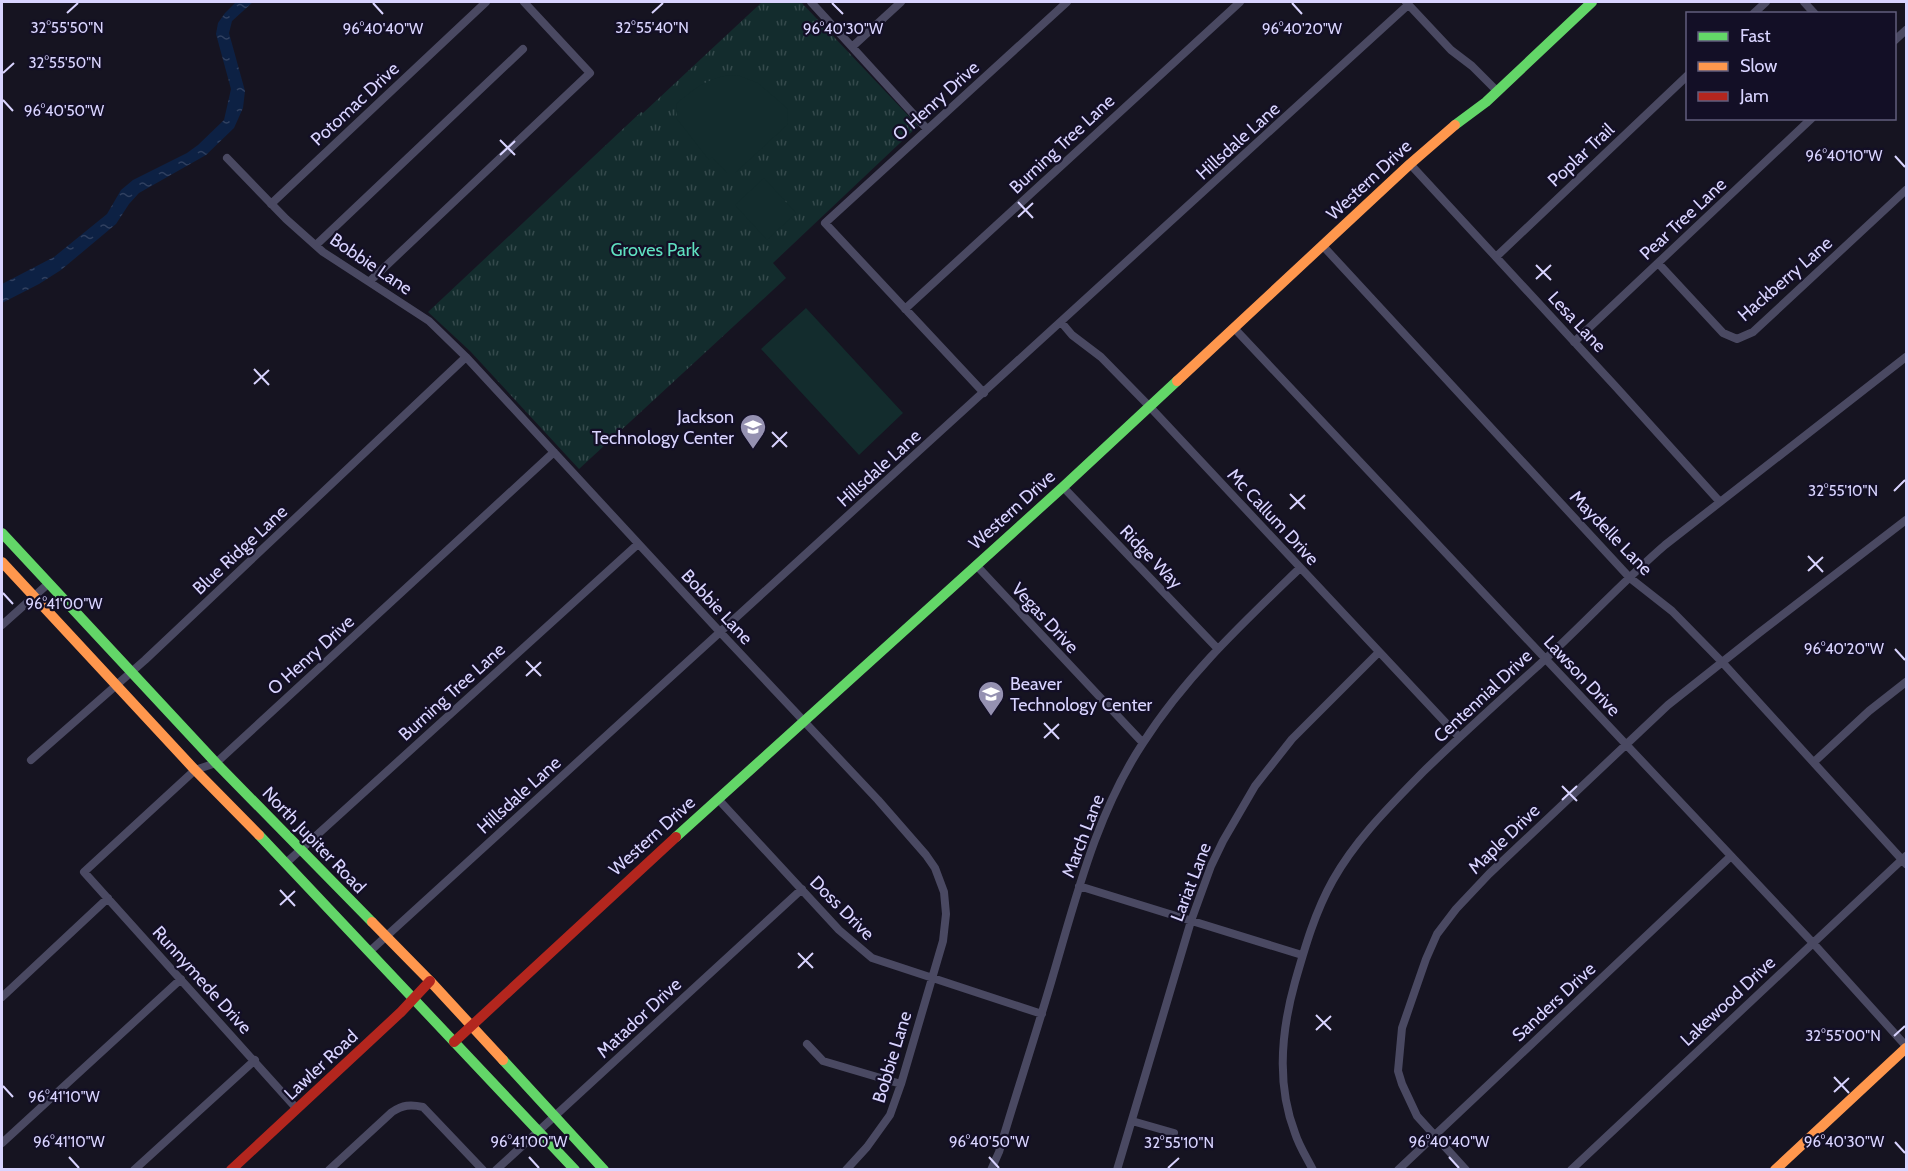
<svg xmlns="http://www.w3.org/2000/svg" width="1908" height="1171" font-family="Cabin,sans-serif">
	<defs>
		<pattern id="grass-tufts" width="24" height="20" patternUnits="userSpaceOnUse" patternTransform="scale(1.5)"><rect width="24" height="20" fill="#132c2d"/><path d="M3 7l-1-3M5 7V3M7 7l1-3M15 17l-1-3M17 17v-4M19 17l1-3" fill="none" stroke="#354a4c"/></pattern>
		<pattern id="water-ripples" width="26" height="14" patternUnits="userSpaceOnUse" patternTransform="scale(1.5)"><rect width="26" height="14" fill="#0d2144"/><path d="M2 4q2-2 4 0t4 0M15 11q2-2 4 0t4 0" fill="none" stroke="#304060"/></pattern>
	</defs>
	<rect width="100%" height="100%" fill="#161421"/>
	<path fill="url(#grass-tufts)" d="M762 2H801L918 126 773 263 786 278 579 469 470 351 428 312 641 112 643 113Z"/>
	<path fill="#132c2d" d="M737 75 758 83 788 109 787 125 735 173H727L712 157 709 160 677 119 676 104C695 88 711 75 737 75Z
		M764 178 796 213 767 240 735 205Z
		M806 308 903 413 859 455 761 349Z"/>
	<path fill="url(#water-ripples)" d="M236 2H253L232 21 229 33 245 91 243 108 234 128 206 155 139 193 129 204 116 224 61 270 39 284 2 303V284L54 257 107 214 121 190 133 180 187 153 198 145 224 120 231 89 216 34 218 23 225 13Z"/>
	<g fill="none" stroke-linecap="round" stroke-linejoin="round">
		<path stroke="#4a4962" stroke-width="8" d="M811 2 927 129
			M1406 2 1451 50 1472 66 1497 91
			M1804 2 1815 14
			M1753 14 1766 2
			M1894 41 1906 30
			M852 47 901 2
			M227 158 286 219 323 252 429 321 466 357 720 632 878 800 926 855 935 868 944 892 946 914 943 941 901 1084 890 1115 867 1147 846 1170
			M1410 164 1616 387 1720 502
			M271 204 486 2
			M316 245 523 49
			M1323 246 1630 578 1672 611 1722 662 1906 864
			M1496 257 1688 75
			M1658 263 1723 333 1737 339 1753 332 1906 190
			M370 281 590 73 524 2
			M905 309 1240 2
			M1061 322 1072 335 1101 357 1150 407 1459 737
			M1234 328 1813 943 1906 1046
			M1574 342 1812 118
			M984 393 825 223 1067 2
			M1063 487 1217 648
			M976 565 1143 743
			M2 625 49 583
			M31 760 145 660 466 357
			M1814 762 1869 711 1906 682
			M718 799 839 930 872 958 1042 1014
			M286 863 638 544
			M1079 886 1302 955
			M369 952 1408 5
			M2 997 108 898
			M807 1044 823 1061 901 1084
			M297 1109 84 872 195 770 216 763 554 452
			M1132 1121 1174 1133
			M2 1143 181 979
			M134 1170 255 1060
			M329 1170 392 1112C403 1105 410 1104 423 1107L483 1170
			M496 1170 802 889
			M991 1170 999 1152C1016 1094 1035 1037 1052 979 1076 898 1096 814 1143 743 1186 676 1243 623 1300 568
			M1117 1170 1191 921 1211 866 1223 841 1255 786 1292 739 1379 652
			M1313 1170C1307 1158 1299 1146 1295 1133 1276 1084 1281 1032 1295 982 1305 947 1315 912 1333 880 1357 838 1390 806 1423 772 1461 735 1500 700 1540 664 1582 626 1621 583 1665 545L1906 357
			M1398 1170 1731 856
			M1466 1170 1417 1116 1402 1084 1398 1071 1402 1028 1426 959 1437 934 1456 909 1489 874 1668 705 1759 633 1906 520
			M1571 1170 1906 856"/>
		<path stroke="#63d668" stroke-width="10" d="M1455 125 1486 102 1592 2
			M2 533 216 763 372 922
			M259 835 575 1170
			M676 837 1063 487 1177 381
			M503 1060 604 1170"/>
		<path stroke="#ff974d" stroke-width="10" d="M1177 381 1410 164 1455 125
			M2 562 195 770 259 835
			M372 922 430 981 503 1060
			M1775 1170 1906 1048"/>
		<path stroke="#b3261e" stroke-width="10" d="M454 1042 676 837
			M231 1170 401 1012 430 981"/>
	</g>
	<path fill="none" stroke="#d9d4ff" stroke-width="2" d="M373 3 383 14M832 3 843 14M1292 3 1302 14M67 13 78 3M652 13 663 3M3 73 14 63M3 100 13 111M500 140 515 155M500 155 515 141M1895 156 1905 167M1018 202 1033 218M1018 217 1033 203M1536 265 1551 280M1536 279 1551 265M254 369 269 385M254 384 269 370M772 432 787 447M772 447 787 432M1894 491 1905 480M1290 494 1305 509M1290 509 1305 495M1808 556 1823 572M1808 571 1823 557M3 593 13 604M1895 649 1905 660M526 661 541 676M526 676 541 662M1044 723 1059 739M1044 738 1059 724M1562 786 1577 801M1562 800 1577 786M280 890 295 906M280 905 295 891M798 953 813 968M798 968 813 953M1316 1015 1331 1030M1316 1030 1331 1016M1894 1036 1905 1026M1834 1077 1849 1093M3 1086 13 1097M1834 1092 1849 1078M1895 1142 1905 1153M69 1157 79 1168M529 1157 539 1168M989 1157 999 1168M1449 1157 1459 1168M1168 1168 1179 1158"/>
	<defs>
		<g id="school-pin" transform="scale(1.35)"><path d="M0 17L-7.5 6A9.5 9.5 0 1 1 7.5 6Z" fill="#9591b1" stroke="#130f26"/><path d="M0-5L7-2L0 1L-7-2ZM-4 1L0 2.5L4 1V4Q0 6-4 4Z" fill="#fff"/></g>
	</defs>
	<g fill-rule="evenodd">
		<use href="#school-pin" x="753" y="427"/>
		<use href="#school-pin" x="991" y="694"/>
	</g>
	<g text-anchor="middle" stroke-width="4.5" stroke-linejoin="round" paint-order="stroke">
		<g font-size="18" fill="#d9d4ff" stroke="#130f26">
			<text transform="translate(936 101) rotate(-42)" y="6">O Henry Drive</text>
			<text transform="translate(355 104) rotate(-43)" y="6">Potomac Drive</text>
			<text transform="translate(1238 141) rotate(-42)" y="6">Hillsdale Lane</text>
			<text transform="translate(1062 144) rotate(-43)" y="6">Burning Tree Lane</text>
			<text transform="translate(1581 155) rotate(-43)" y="6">Poplar Trail</text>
			<text transform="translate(1369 180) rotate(-43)" y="6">Western Drive</text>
			<text transform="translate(1683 219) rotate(-43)" y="6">Pear Tree Lane</text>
			<text transform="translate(371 264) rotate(34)" y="6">Bobbie Lane</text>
			<text transform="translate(1785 279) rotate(-41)" y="6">Hackberry Lane</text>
			<text transform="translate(1577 322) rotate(47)" y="6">Lesa Lane</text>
			<text transform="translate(879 468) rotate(-42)" y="6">Hillsdale Lane</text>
			<text transform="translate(1012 510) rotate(-42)" y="6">Western Drive</text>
			<text transform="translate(1273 517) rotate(47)" y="6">Mc Callum Drive</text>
			<text transform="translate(1611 533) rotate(46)" y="6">Maydelle Lane</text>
			<text transform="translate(240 550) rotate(-43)" y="6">Blue Ridge Lane</text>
			<text transform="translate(1151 557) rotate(46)" y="6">Ridge Way</text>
			<text transform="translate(717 607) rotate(47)" y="6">Bobbie Lane</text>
			<text transform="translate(1045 618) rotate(47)" y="6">Vegas Drive</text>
			<text transform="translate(311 655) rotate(-42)" y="6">O Henry Drive</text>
			<text transform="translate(1582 676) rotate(47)" y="6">Lawson Drive</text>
			<text transform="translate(452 692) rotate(-42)" y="6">Burning Tree Lane</text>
			<text transform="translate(1483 696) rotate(-43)" y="6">Centennial Drive</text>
			<text transform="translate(519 795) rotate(-42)" y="6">Hillsdale Lane</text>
			<text transform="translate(652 836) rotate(-42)" y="6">Western Drive</text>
			<text transform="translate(1083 836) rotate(-69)" y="6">March Lane</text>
			<text transform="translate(1504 839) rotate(-44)" y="6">Maple Drive</text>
			<text transform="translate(314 840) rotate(46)" y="6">North Jupiter Road</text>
			<text transform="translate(1191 882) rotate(-69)" y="6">Lariat Lane</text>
			<text transform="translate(842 908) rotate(45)" y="6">Doss Drive</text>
			<text transform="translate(202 980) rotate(48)" y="6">Runnymede Drive</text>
			<text transform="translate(1728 1001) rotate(-43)" y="6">Lakewood Drive</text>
			<text transform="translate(1554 1002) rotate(-43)" y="6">Sanders Drive</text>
			<text transform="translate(639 1018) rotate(-43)" y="6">Matador Drive</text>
			<text transform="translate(892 1057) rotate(-73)" y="6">Bobbie Lane</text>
			<text transform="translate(321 1065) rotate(-43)" y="6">Lawler Road</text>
		</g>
		<g font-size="18" fill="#5fe0c0" stroke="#130f26">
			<text x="655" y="256">Groves Park</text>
		</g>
		<g font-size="18" fill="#d9d4ff" stroke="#130f26" text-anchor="end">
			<text x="734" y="423">Jackson<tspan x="734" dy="21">Technology Center</tspan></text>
			<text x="1010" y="690" text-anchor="start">Beaver<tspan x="1010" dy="21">Technology Center</tspan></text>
		</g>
	</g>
	<g font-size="15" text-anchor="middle" fill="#d9d4ff" stroke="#130f26" stroke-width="4.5" stroke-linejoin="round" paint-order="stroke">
		<text x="67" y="33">32°55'50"N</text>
		<text x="652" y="33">32°55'40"N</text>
		<text x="843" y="34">96°40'30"W</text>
		<text x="1302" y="34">96°40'20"W</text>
		<text x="383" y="34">96°40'40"W</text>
		<text x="65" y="68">32°55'50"N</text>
		<text x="64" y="116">96°40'50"W</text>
		<text x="1844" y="161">96°40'10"W</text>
		<text x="1843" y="496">32°55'10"N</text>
		<text x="64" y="609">96°41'00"W</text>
		<text x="1844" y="654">96°40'20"W</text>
		<text x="1843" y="1041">32°55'00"N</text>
		<text x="64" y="1102">96°41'10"W</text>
		<text x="69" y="1147">96°41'10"W</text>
		<text x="529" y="1147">96°41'00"W</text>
		<text x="989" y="1147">96°40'50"W</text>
		<text x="1449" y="1147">96°40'40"W</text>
		<text x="1844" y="1147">96°40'30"W</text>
		<text x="1179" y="1148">32°55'10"N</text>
	</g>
	<rect width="1908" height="1171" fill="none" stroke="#d9d4ff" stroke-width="6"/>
	<rect x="1686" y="12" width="210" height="108" fill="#130f26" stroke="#625e7d" stroke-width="1.5"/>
	<rect x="1698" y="32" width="30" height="9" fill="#63d668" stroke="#625e7d" stroke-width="1.5"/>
	<text x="1740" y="42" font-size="18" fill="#d9d4ff">Fast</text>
	<rect x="1698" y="62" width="30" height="9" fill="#ff974d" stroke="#625e7d" stroke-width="1.5"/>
	<text x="1740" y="72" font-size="18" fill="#d9d4ff">Slow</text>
	<rect x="1698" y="92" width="30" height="9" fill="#b3261e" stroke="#625e7d" stroke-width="1.5"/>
	<text x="1740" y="102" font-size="18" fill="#d9d4ff">Jam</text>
</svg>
